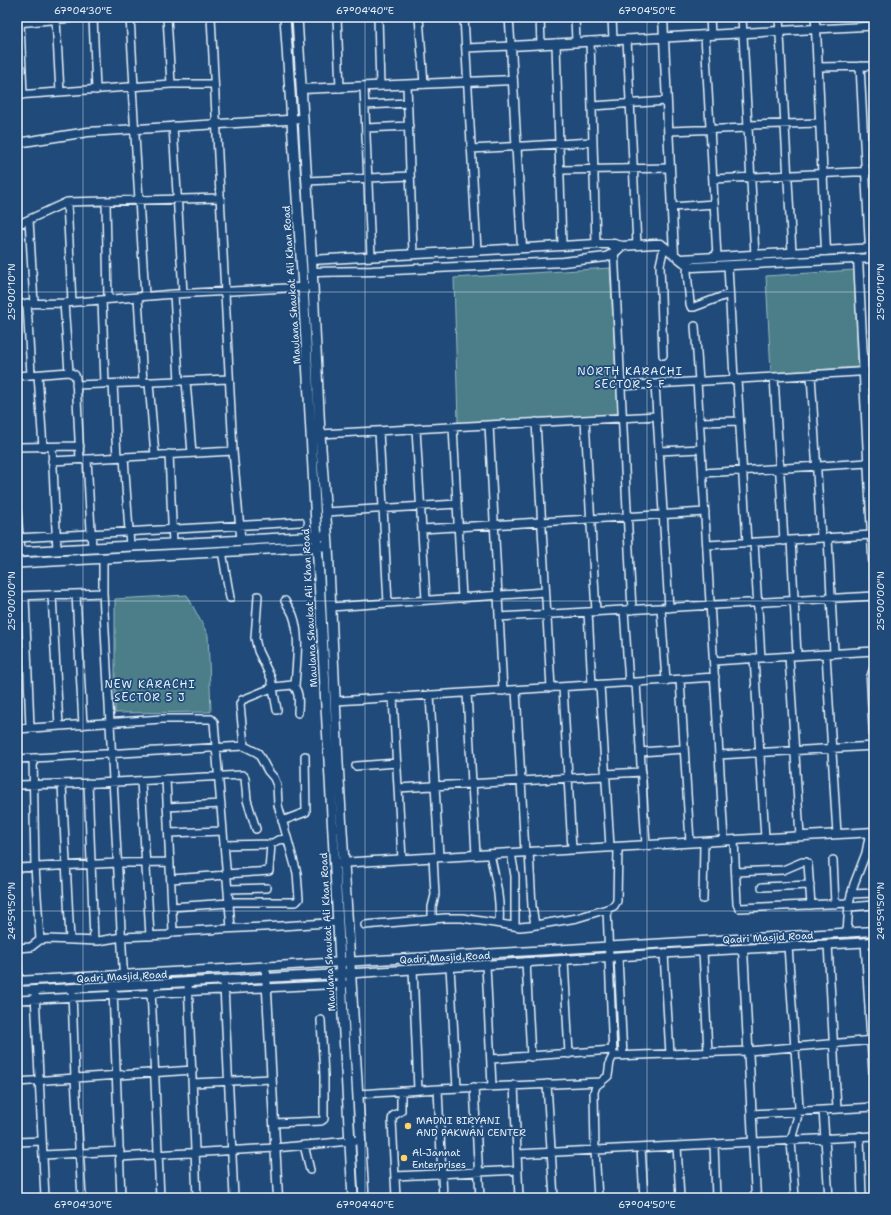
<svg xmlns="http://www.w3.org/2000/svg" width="891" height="1215" font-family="'Shantell Sans',sans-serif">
	<rect width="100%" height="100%" fill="#1f4a7a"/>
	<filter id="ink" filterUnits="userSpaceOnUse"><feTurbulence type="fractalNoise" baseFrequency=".025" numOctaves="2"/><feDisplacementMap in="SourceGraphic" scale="8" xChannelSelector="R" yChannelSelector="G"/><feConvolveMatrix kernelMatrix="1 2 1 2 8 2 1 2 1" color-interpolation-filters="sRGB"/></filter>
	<g filter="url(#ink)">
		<path fill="#4b7e89" stroke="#9ab8c0" d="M610 268 618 414 458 423 454 278Z
			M854 270 858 367 771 373 766 276Z
			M187 595 208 635 211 712 115 713V599Z"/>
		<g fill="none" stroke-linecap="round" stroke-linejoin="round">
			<g stroke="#e8f1f8" stroke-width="10">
				<path id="minor" d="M93 17 96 90
					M130 17 134 87
					M167 17 171 84
					M211 17 233 451 241 540
					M337 17 340 88
					M378 17 380 86
					M419 17 424 84
					M464 17 477 251
					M540 17 541 44
					M575 17 576 42
					M612 17 613 40
					M710 17 711 35
					M742 17 755 255
					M779 17 792 253
					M815 17 816 29 874 26
					M56 19 60 92
					M20 22 23 95
					M17 23 84 17
					M705 35 717 257
					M627 39 637 245
					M590 41 596 244
					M556 43 562 246
					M466 48 511 46 509 17
					M860 66 870 258
					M818 67 874 66
					M407 85 413 254
					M132 87 145 296
					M364 87 371 256
					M17 95 171 84H214
					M365 105 408 103
					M592 106 667 101
					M748 125 820 123
					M173 126 183 293
					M366 128 409 126
					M669 131 748 128
					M471 149 592 142
					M561 170 670 168
					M713 179 874 171
					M307 181 410 176
					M67 202 72 302
					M106 202 108 299
					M672 207 714 204
					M29 220 34 303
					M17 225 67 202 220 198
					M614 248 632 610
					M688 265 687 272 690 304 691 307H694L729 294
					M728 266 734 379
					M174 294 179 381
					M138 297 143 383
					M102 300 105 384
					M27 303 31 375
					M64 303 69 372
					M17 304 64 303 174 294 307 287
					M695 326 699 381
					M663 355 660 265 664 247
					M38 375 43 447
					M811 375 821 538
					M17 376 69 372 75 375 76 378 80 459
					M774 377 784 541
					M737 379 747 543
					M186 381 192 453
					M697 381 724 840
					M149 383 155 455
					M113 384 117 457
					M655 384 669 608
					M76 385 229 379
					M621 386 874 371
					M585 420 596 612
					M536 422 551 688
					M700 422 739 421
					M489 425 503 691
					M453 427 462 598
					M416 429 426 600
					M379 431 388 603
					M320 434 657 416
					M17 447 80 446
					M52 447 57 550
					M659 451 701 449
					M169 454 173 544
					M124 457 130 546
					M87 459 92 548
					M52 461 233 451
					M703 473 868 463
					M17 509 20 552
					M326 512 457 504
					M422 529 705 512
					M17 538 300 522
					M828 538 834 653
					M791 540 797 655
					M754 542 761 658
					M707 545 872 535
					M222 551 230 598
					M103 558V593L124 985
					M76 594 83 725
					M52 595 59 726
					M17 596 103 593
					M25 596 30 728
					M258 596 255 638 258 651 271 678 277 710
					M285 601C287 605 291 610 293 615 301 637 296 664 295 687
					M331 607 545 592
					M661 608 666 681
					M624 610 629 683
					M588 612 592 685
					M499 617 874 596
					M826 654 837 834
					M789 656 800 836
					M754 658 765 838
					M714 661 874 651
					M680 680 690 842
					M636 683 646 845
					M600 685 610 847
					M563 687 572 849
					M516 690 525 852
					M467 693 476 855
					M430 695 439 857
					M393 698 402 859
					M336 701 715 677
					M17 729 162 719H211L214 722 231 928
					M244 746 240 704 242 700 274 687 292 685C301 691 298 704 298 713
					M640 752 684 749
					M719 755 874 746
					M33 758 35 867 40 940
					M17 759 244 746 258 753 268 771 274 778 277 785 278 805 297 873 299 899 296 902H229
					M356 766 397 763
					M605 774 642 772
					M141 781 150 936
					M88 783 94 941
					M62 784 70 940
					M17 785 98 783 242 775 244 776 245 778 247 800 256 829
					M398 788 605 776
					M167 807 221 804
					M282 821 306 812 305 756
					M169 833 223 831
					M734 840 737 904 739 908 849 903
					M224 845 271 844 278 840 287 839
					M529 852 532 906 535 925
					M511 853 515 876V926
					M490 854C495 877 501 899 499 923
					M833 860 835 904
					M17 868 118 863 170 862
					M736 872 783 870 802 862H806L808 864 811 905
					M226 874 269 871 271 844
					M171 879 227 875
					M762 887 810 885
					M228 889 267 888
					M851 894 874 893
					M703 899 704 842
					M172 907 229 903
					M849 907 874 905
					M607 909 613 1056
					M432 919V907L435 895 433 857
					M365 925 445 918H462L520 927 530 926 577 918 607 909 614 906 617 901 618 847
					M173 932C228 928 283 927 338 922
					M847 933 849 903 854 884 866 853 870 832
					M865 942 874 1089
					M828 944 837 1109
					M788 946 799 1107 797 1119 791 1140 795 1198
					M17 948 31 947 40 940 48 939 98 941 122 937 168 935 173 932 166 779
					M703 951 708 1052
					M664 954 670 1054
					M618 957 623 1056
					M564 960 569 1054
					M526 962 531 1057
					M486 965 492 1086
					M450 967 457 1088
					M413 969 418 1090
					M188 982 197 1198
					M224 986 234 1198
					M151 988 160 1198
					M113 990 121 1198
					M72 992 75 1078 82 1198
					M35 994 45 1198
					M17 1000 345 984
					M491 1059 612 1050
					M17 1082 193 1070
					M193 1083 271 1079
					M547 1084 554 1198
					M514 1085 519 1198
					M474 1087 480 1198
					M438 1089 443 1198
					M358 1094 438 1089 601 1082
					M823 1110 829 1198
					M752 1114 874 1107
					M274 1123 321 1121 324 1119V1076L321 1020
					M860 1136 862 1198
					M17 1142 42 1141
					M714 1144 716 1198
					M304 1145 310 1170
					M677 1146 680 1198
					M641 1148 644 1198
					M517 1154 874 1136
					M43 1155 120 1151
					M120 1157 275 1148 360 1140
					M395 1176 518 1170
					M396 1198 392 1120 393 1116 401 1111V1091
					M598 1198 595 1150 594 1092 596 1086 608 1076 610 1062 613 1056 748 1051 874 1040"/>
			</g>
			<g stroke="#e8f1f8" stroke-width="11">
				<path id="tertiary" d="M663 17 674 255
					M301 89 513 80
					M17 143 88 132 303 119
					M522 248 511 46 816 29 826 251
					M858 258 874 576
					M681 259 874 248
					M311 260 596 244H614L622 246 654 244H661L686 264 693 267 874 258
					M312 272 372 271 563 262 606 257 614 253 622 246
					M874 669 871 678 874 738
					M339 863 874 832
					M743 949 756 1198
					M17 965 19 986
					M266 973 278 1198
					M17 981 874 931
					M17 991 341 974 703 951 874 942"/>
			</g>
			<g stroke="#e8f1f8" stroke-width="12">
				<path id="secondary" d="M285 17 303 287 353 1198
					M297 17 313 286 320 434 328 546 338 763 364 1198
					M17 552 321 536
					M17 563 323 546"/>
			</g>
			<use href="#minor" stroke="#1f4a7a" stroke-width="7"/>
			<use href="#tertiary" stroke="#1f4a7a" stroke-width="8"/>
			<use href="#secondary" stroke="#1f4a7a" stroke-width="9"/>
		</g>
	</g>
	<path fill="none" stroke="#e8f1f8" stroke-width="1" stroke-opacity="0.45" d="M83 17V1198M365 17V1198M647 17V1198M17 292H874M17 601H874M17 911H874"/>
	<g fill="#ffd166" stroke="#1f4a7a" stroke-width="1.5">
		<circle cx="408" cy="1126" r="4"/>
		<circle cx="404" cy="1158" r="4"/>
	</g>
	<g text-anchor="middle" stroke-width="3.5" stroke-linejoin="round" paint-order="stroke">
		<g font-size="10" fill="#e8f1f8" stroke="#1f4a7a">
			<text transform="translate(291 285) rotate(-94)" y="4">Maulana Shaukat Ali Khan Road</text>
			<text transform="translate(309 608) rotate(-93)" y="4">Maulana Shaukat Ali Khan Road</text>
			<text transform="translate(327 932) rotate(-93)" y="4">Maulana Shaukat Ali Khan Road</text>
			<text transform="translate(768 937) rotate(-3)" y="4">Qadri Masjid Road</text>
			<text transform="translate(445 957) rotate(-3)" y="4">Qadri Masjid Road</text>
			<text transform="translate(122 976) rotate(-3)" y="4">Qadri Masjid Road</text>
		</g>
		<g font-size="10" fill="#e8f1f8" stroke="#1f4a7a" text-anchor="start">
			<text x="416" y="1124">MADNI BIRYANI<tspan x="416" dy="12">AND PAKWAN CENTER</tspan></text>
			<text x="412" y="1156">Al-Jannat<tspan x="412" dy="12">Enterprises</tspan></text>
		</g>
		<g font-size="11" letter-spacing="1" fill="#e8f1f8" stroke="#1f4a7a">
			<text x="630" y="375">NORTH KARACHI<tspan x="630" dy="13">SECTOR 5 F</tspan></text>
			<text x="150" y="688">NEW KARACHI<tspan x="150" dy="13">SECTOR 5 J</tspan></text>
		</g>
	</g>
	<rect width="891" height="1215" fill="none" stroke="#1f4a7a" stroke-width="44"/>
	<rect x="22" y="22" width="847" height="1171" fill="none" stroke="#e8f1f8" stroke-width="1.5"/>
	<g font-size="10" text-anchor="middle" fill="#e8f1f8">
		<text x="83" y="14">67°04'30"E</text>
		<text x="365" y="14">67°04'40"E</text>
		<text x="647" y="14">67°04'50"E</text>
		<text transform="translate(11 292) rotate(-90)" y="4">25°00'10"N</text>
		<text transform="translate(880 292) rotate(-90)" y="4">25°00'10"N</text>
		<text transform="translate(11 601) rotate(-90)" y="4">25°00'00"N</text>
		<text transform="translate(880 601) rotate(-90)" y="4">25°00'00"N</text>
		<text transform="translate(11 911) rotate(-90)" y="4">24°59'50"N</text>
		<text transform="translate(880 911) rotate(-90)" y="4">24°59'50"N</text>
		<text x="83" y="1208">67°04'30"E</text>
		<text x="365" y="1208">67°04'40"E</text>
		<text x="647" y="1208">67°04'50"E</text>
	</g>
</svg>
